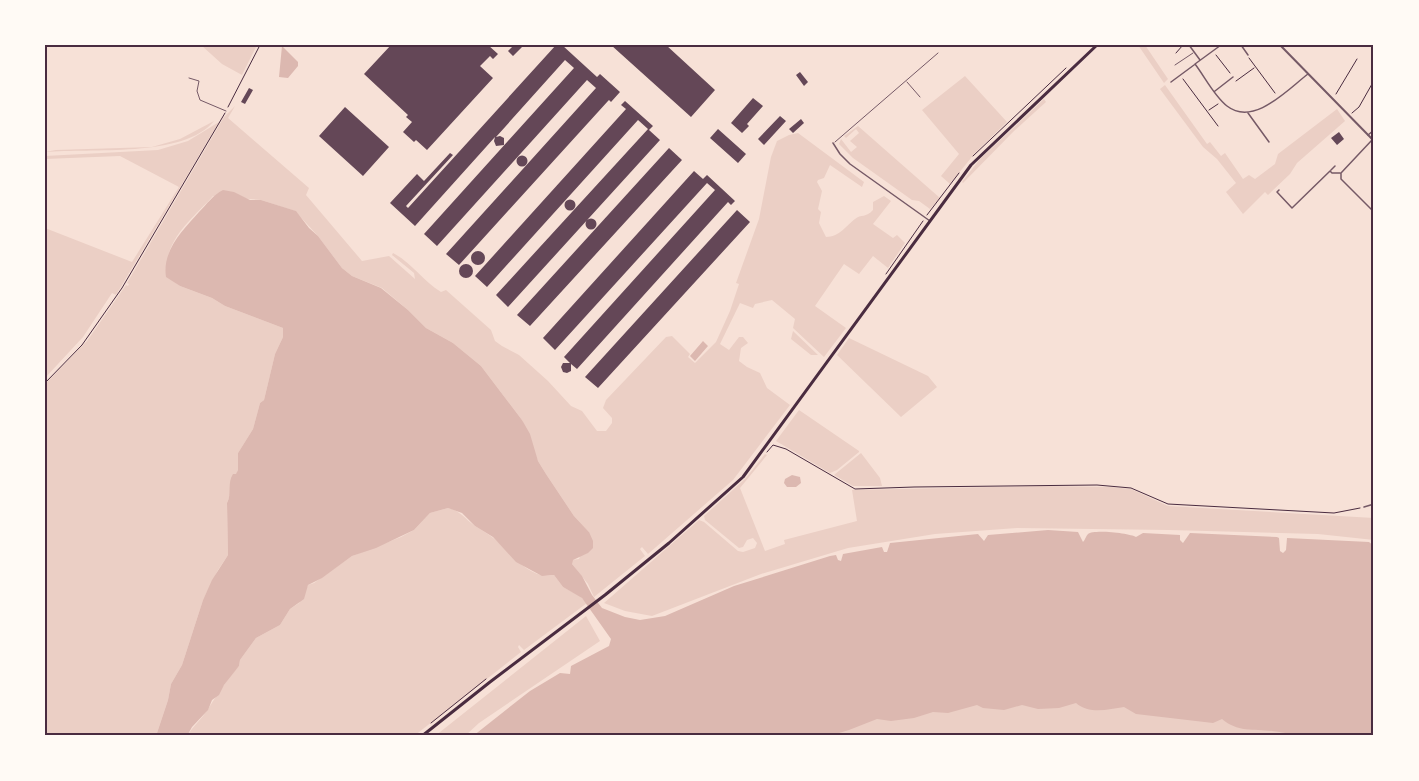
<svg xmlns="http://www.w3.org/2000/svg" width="1419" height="781" font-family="'Playfair Display',serif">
	<rect width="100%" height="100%" fill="#f7e1d7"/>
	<path fill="#ebcfc5" d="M201 45H257L242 75 222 64Z
		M1138 45H1145L1168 79 1164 83Z
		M965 76 1007 122 975 153 950 184 941 176 959 154 922 110Z
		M1165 85 1207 144 1210 142 1221 156 1225 153 1243 179 1249 175 1255 179 1275 164 1278 154 1337 109 1345 121 1297 163 1290 174 1268 195 1265 192 1243 214 1226 192 1236 183 1217 159 1203 147 1160 89Z
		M1044 99 1046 102 1014 131 963 183 962 182 980 159Z
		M235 106 228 118 309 188 306 195 362 261 389 256 415 279 414 273 392 255 393 253C412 263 423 281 441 292L446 290 491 330 495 341 502 346 519 355 548 381 571 406 582 411 597 431H606L612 423V418L603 408 606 400 666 337 672 336 690 354 688 357 695 363 716 342 730 311 739 284 736 283 759 219 771 157 777 141 789 135 798 133 864 182 862 187 830 165 824 178 818 180 817 182 822 191 818 209 821 212 819 223 826 237C839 237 846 226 855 219 861 214 866 218 873 210V202L884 196 891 201 873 224 893 238 897 235 905 243 888 268 873 256 859 274 844 264 815 306 846 328 824 357 793 328 795 319 772 300 755 304 753 308 740 303 720 344 729 350 739 337H743L748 343 741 348 739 361 747 367 760 373 767 388 790 405 733 480 648 554 642 547 640 549 645 556 594 597 588 584 572 564V560L579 559 589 532 574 516 546 474 538 461 522 420 481 366 453 343 426 328 408 310 382 288 352 276 342 268 318 236 295 211 261 200 213 196C198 213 176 230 169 253 167 260 167 269 166 276L180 286 212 298 225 306 283 328V337L275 354 264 400 260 403 253 429 238 453V470L227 503 228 555 218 570 203 600 182 665 171 684 168 700 156 736H45V384L87 341 126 285 128 286 129 284 127 283 224 117Z
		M214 121C184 158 90 148 45 152L56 150 152 147 180 139Z
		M219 122 116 295 112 293 83 337 45 378V228L132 262 179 187 120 156 45 159V156L158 150 188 141Z
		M858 126 940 198 930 209 919 201 912 200 853 158 839 144 841 139 851 152 857 147 850 141 859 133 856 129 846 138 844 136Z
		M793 331 818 355H811L791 339Z
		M849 338 928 376 937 387 901 417 837 355Z
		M799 410 859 451V452L837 470 830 473 776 441Z
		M861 453 880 478 882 486H853L834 475Z
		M765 454 767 455 740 488 765 551 785 544 784 540 857 521 852 490 1040 486 1110 487 1131 489 1168 506 1374 518V540L1318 534 1169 530 1017 528 935 534 848 548 761 574 652 616 625 611 604 603 699 520 704 522 738 551 743 552 755 548 757 543 753 538 747 540 743 547 739 548 705 520 704 516 746 478Z
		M448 508C461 511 465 519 475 526 481 530 487 533 492 537 509 550 529 581 554 575L563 587 580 596 587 603 524 650 519 645 518 647 521 652 414 736H187C193 726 202 719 208 709 217 695 227 679 239 666L240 660 256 638 280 625 290 609 299 603 308 585 314 583 352 556 401 537 414 530 430 513Z
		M586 616 600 641 479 723 465 736H435Z
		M882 665 1374 736H666Z"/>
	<path fill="#dcb8b0" d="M282 46 298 62V66L288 78 279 77Z
		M223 190 234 192 250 200H261L296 211 309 228 318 236 342 268 352 276 381 288 408 310 426 328 453 343 481 366 522 420 530 434 538 461 546 474 574 516 589 532 593 541V548L588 553 573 560 572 564 582 576 592 595 602 608 625 617 640 620 665 616 734 586 830 556 836 555 838 560 841 561 843 554 882 547 884 552H887L890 543 978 534 984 541 988 535 1048 530 1078 532 1083 542C1085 540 1086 536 1088 534 1093 529 1130 533 1136 537L1143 533 1180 535V540L1183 543 1190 533 1277 537 1279 538 1280 551 1283 553 1286 550 1287 538 1369 542 1374 546V736H1324L1322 734 1319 736C1302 736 1288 733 1272 731 1253 729 1237 732 1222 719L1213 723 1136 714 1124 707C1109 709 1090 715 1076 703L1059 708 1038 709 1022 705 1004 710 983 708 977 705 948 713 933 712 914 718 891 721 877 719 849 730 829 736H473L530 691 560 673 570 674 571 666 609 646 611 639 582 598 563 587 554 575 542 576 516 562 493 537 475 526 462 513 448 508 430 513 414 530 376 548 352 556 322 578 308 585 304 599 290 609 280 625 256 638 240 660 239 666 224 685 219 695 212 700 208 710 192 727 187 736H156L168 700 171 684 182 665 203 600 212 580 228 555 227 503C232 494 227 483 233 474H236L238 470V453L253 429 260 403 264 400 275 354 283 337V328L225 306 212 298 180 286 166 277C162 250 183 230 199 212 207 204 213 195 223 190Z
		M703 341 708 346 695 361 690 356Z
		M792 475 800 477 801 483 796 487H787L784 483 785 479Z"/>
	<path fill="#644757" d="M391 45H488L498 54 493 59 490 56 480 66 493 78 427 150 416 140 414 142 403 132 412 122 406 117 408 115 364 74Z
		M514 45 522 47 513 56 508 51Z
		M556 45H562L597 77 600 74 620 92 611 102 609 100 608 101 459 265 446 254 596 88 587 80 437 246 424 234 574 68 565 60 496 137 500 136 504 138V145L496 146 494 141 495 137 415 226 390 203 417 174 424 181 450 153 453 155 406 206 408 208Z
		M611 45H666L715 90 691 117Z
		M800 72 808 82 804 86 796 75Z
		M249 88 253 90 245 104 241 102Z
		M753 98 763 106 747 124 749 126 742 133 731 123Z
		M625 101 653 126 649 130 660 140 508 307 496 295 648 129 638 120 487 287 475 276 626 109 621 105Z
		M345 107 389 147 363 176 319 136Z
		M780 116 786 121 764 145 758 139Z
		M801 119 804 123 793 133 789 129Z
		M718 129 746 154 738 163 710 138Z
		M1339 132 1344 139 1337 145 1331 138Z
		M669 148 682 160 530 326 517 315Z
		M516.5 161a5.5 5.5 0 1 1 11 0a5.5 5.5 0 1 1-11 0Z
		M694 171 703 179 707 175 735 201 731 205 728 202 577 369 571 364V371L567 373 563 372 561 367 563 363H570L564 357 715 190 707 183 555 350 543 338Z
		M564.5 205a5.5 5.5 0 1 1 11 0a5.5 5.5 0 1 1-11 0Z
		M737 210 750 222 598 388 585 377Z
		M585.5 224a5.5 5.5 0 1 1 11 0a5.5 5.5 0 1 1-11 0Z
		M471 258a7 7 0 1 1 14 0a7 7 0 1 1-14 0Z
		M459 271a7 7 0 1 1 14 0a7 7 0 1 1-14 0Z"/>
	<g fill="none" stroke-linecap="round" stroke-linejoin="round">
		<path stroke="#4a2c40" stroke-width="1" d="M1176 53 1183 45
			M1216 55 1230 73
			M1249 58 1275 93
			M1183 79 1218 126
			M1236 81 1254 68
			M1336 94 1357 59
			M228 107 260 45
			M1209 110 1218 104
			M1352 113 1359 107 1372 84
			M973 156 1066 68
			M927 215 959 173
			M886 274 923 221
			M45 383 82 345 122 288 225 113
			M767 452 773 445 786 449 855 489 914 487 1097 485 1131 488 1168 504 1334 513 1360 508
			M431 723 486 679"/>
		<path stroke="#755966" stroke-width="1" d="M1175 65 1193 53
			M189 78 199 81 197 91 200 100 226 111
			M907 82 920 97
			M835 142 938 53"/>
		<path stroke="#755966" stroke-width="1.5" d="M1189 45 1200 60
			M1221 45 1195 64C1205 77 1214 96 1227 106 1254 127 1288 89 1308 74
			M1241 45 1248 55
			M1374 75V80
			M1171 82 1194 65
			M1215 91 1233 77
			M1248 113 1269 142
			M1368 135 1374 130
			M1372 140 1341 173V179L1374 212
			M833 143 840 154 850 164 930 221
			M1331 170 1335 166
			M1279 190 1277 192 1292 208 1330 171 1332 173H1340
			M1364 507 1374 504"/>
		<path stroke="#755966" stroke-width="2" d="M1280 45 1374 141"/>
		<path stroke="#4a2c40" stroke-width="3" d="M422 736 490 682 605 595 669 543 743 477 971 165 1097 45"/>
	</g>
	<rect width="1419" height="781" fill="none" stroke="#fffaf5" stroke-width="93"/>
	<rect x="46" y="46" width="1326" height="688" fill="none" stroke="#4a2c40" stroke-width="2"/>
</svg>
